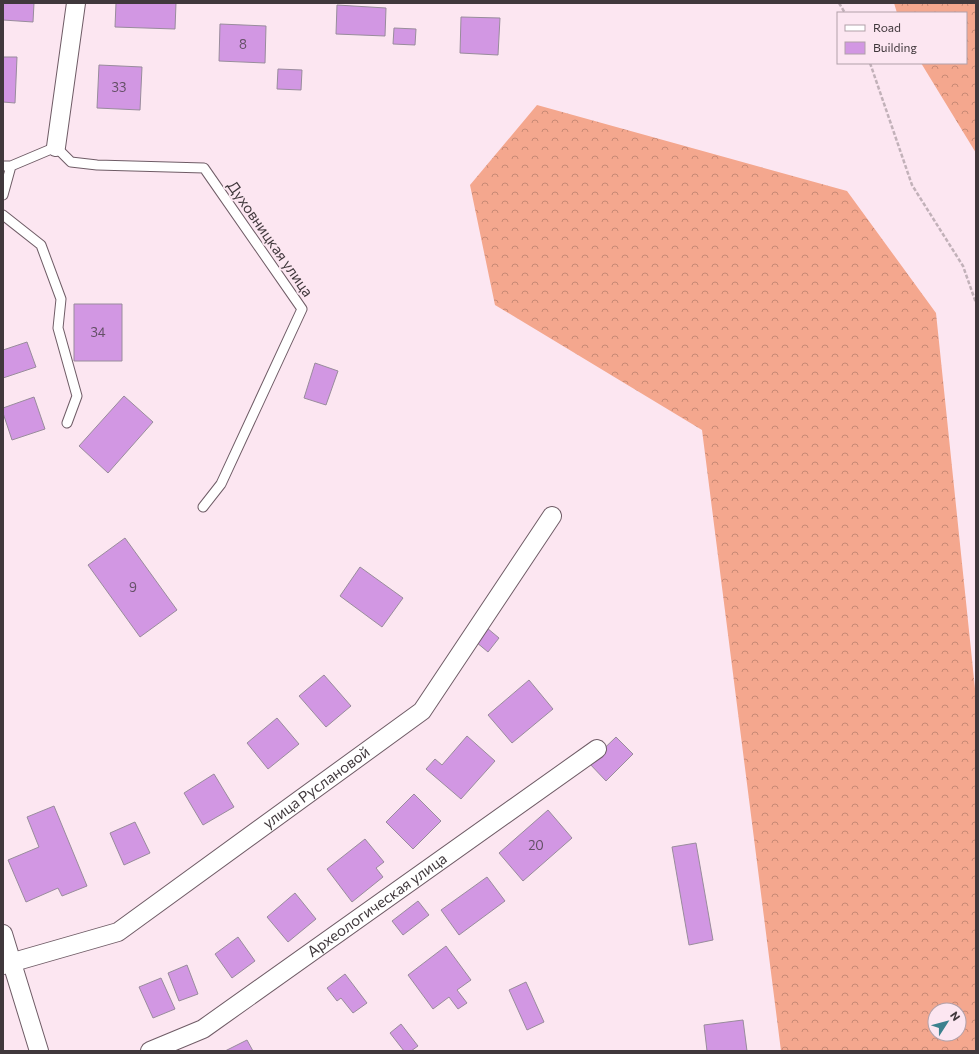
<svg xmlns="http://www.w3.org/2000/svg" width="979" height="1054" font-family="Commissioner,sans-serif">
	<defs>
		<pattern id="forest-crowns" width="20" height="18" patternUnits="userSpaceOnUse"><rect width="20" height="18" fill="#f4a78e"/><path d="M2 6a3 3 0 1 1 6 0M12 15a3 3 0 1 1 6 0" fill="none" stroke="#c78975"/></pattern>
	</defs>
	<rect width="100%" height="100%" fill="#fce6f1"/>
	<path fill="url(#forest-crowns)" fill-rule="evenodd" d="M894 3H976V153L921 63H966V13H897Z
		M537 105 847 191 936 313 976 698V1051H781L702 430 495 305 470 185ZM935 1010H959V1034H935Z"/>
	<path fill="#d297e3" stroke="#998c9c" d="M3 3H34L33 22 3 20Z
		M116 3H176L175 29 115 27Z
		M337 5 386 8 385 36 336 34Z
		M461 17 500 18 498 55 460 53Z
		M220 24 266 26 265 63 219 61Z
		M394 28 416 29 415 45 393 44Z
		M3 57H17L15 103 3 102Z
		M99 65 142 67 140 110 97 108Z
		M278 69 302 70 301 90 277 89Z
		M74 304H122V361H74Z
		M27 342 36 367 3 378V350Z
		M315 363 338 371 326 405 304 398Z
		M124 396 153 422 108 473 79 446Z
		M34 397 45 429 12 440 3 413V408Z
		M125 538 177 610 140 637 88 565Z
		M360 567 403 598 382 627 340 596Z
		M487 628 499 638 488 652 476 642Z
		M324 675 351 706 326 727 299 696Z
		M529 680 553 709 512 743 488 715Z
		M277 718 299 744 268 769 247 743Z
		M467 736 495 761 461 799 426 769 435 759 442 765Z
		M616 737 633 754 606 781 589 763Z
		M214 774 234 807 203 825 184 793Z
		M414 794 441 821 413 849 386 822Z
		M54 806 87 886 62 896 58 888 26 902 8 860 39 847 27 817Z
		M548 810 572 838 523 881 499 853Z
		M135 822 150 853 124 865 110 833Z
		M365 839 384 862 376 868 383 877 352 902 327 869Z
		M696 843 713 940 689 945 672 847Z
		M487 877 505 901 459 935 441 910Z
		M295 893 316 919 288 942 267 917Z
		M418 901 429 915 403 935 392 921Z
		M238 937 255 961 232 978 215 954Z
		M446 946 471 980 457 990 467 1003 458 1009 449 997 433 1009 408 975Z
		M187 965 198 994 179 1001 168 973Z
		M345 974 367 1003 353 1013 341 998 337 1001 327 988Z
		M161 978 175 1009 153 1018 139 987Z
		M526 982 544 1022 527 1030 509 990Z
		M743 1020 747 1051H707L704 1025Z
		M401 1024 418 1046 411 1051H404L390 1033Z
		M247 1040 253 1051H225Z"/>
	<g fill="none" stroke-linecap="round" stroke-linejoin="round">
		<g stroke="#6f5c66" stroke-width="11">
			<path id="service" d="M3 166H11L56 147 71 162 97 165 204 168 302 309 221 484 203 507
				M3 195 11 166
				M3 215 41 245 61 299 58 328 77 396 67 423"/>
		</g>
		<g stroke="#6f5c66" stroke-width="20">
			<g id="minor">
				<path d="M56 147 76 3"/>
				<path d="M3 934 39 1051"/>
				<path id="s1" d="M3 965 118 932 422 711 552 516"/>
				<path id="s2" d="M150 1051 203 1029 597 749"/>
			</g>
		</g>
		<path stroke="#c2b1b9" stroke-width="2.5" stroke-dasharray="4 2" stroke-linecap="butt" d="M839 3 845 13
			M870 63 912 185 963 266 976 303"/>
		<use href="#service" stroke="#fff" stroke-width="9"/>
		<use href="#minor" stroke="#fff" stroke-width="18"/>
	</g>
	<g text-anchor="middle" stroke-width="3.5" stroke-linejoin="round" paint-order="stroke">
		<g font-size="13" fill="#645066">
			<text x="243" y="49">8</text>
			<text x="119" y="92">33</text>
			<text x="98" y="337">34</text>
			<text x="133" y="592">9</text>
			<text x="536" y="850">20</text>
		</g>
		<g font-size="15" fill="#40383c" stroke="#fce6f1">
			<text transform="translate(270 239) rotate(55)" y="5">Духовницкая улица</text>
			<text dy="5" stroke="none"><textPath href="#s1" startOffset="365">улица Руслановой</textPath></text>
			<text dy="5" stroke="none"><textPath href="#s2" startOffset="271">Археологическая улица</textPath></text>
		</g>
	</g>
	<rect width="979" height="1054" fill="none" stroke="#40383c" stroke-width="8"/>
	<rect x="837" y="12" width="130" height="52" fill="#fce6f1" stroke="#b1a0a9"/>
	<rect x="845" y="25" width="20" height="6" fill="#ffffff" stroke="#b1a0a9"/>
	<text x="873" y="32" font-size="12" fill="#40383c">Road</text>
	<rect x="845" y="42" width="20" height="12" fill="#d297e3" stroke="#b1a0a9"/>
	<text x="873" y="52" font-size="12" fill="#40383c">Building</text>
	<g transform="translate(947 1022) rotate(54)"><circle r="19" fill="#fce6f1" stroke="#b1a0a9"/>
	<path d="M0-3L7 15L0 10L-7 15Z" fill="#3c818e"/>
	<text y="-6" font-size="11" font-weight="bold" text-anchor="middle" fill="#40383c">N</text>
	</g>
</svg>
